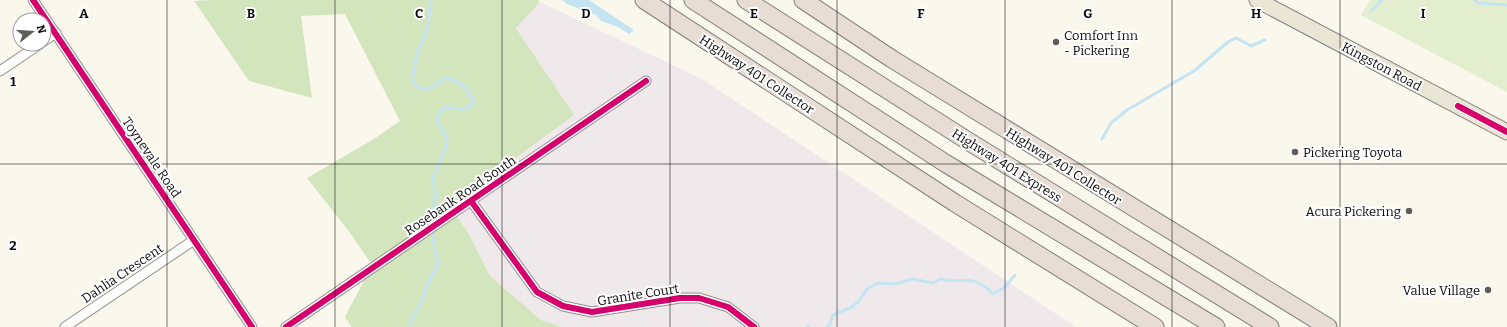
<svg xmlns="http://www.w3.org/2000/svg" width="1507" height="327" font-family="Bitter,serif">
	<rect width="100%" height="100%" fill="#faf7ed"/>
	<path fill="#f0e9eb" d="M540 2 702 79 1076 327H562L541 320 490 276 469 234 450 206 573 115 516 27Z"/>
	<path fill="#e2eecd" d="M1370 0H1507V92L1361 15Z"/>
	<path fill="#d3e5bc" d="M212 0H538L540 2 516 28 574 115 450 206 469 234 490 276 541 320 562 327H352L345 317 372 265 351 234 307 178 374 139 400 121 345 14 301 16 312 98 249 81 194 1Z"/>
	<path fill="#c5e4f2" d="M562 0H589L634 30 629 34 618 27 601 21 596 15 567 4Z"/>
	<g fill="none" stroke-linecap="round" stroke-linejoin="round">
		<path stroke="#c5e4f2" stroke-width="3" d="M1475 0 1478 3 1507 5
			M1372 10 1382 0
			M1102 139 1111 123 1127 110 1194 71 1228 42 1236 38 1251 46 1265 40
			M410 327 412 318 422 302 427 285 438 265 433 239V212L436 196 433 178 445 150 447 137C439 125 431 118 445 107 456 108 468 113 474 102 467 88 461 80 445 78L427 90 418 87 412 80 417 54 428 26 431 0
			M808 327H809
			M827 327 830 324 833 315 852 307 859 301 867 289 878 283 895 284 912 279 933 283 941 279C965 285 972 272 993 294L1005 287 1015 275"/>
		<g stroke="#92918c" stroke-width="11">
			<path id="street" d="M33 0 252 327
				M44 41 56 33
				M0 71 40 44
				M471 201 537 292 563 306 592 312 680 298H699L728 307 754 327
				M65 327 194 240
				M286 327 646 81"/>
		</g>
		<g stroke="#7f7e7a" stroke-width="17">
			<path id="primary" d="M1257 0 1507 132"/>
		</g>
		<g stroke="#7f7e7a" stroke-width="19">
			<path id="highway" d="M644 0 955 203 1155 327
				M693 0 945 163 1216 327
				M746 0 968 141 1270 327
				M803 0 892 59 1328 327"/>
		</g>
		<use href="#street" stroke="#fefefc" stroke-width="9"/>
		<use href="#primary" stroke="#ebe5d6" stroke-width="15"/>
		<use href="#highway" stroke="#e8ddd4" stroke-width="17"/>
		<g stroke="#fff" stroke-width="8">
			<path id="cycleway" d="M33 0 252 327
				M1458 106 1507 132
				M471 201 537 292 563 306 592 312 680 298H699L728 307 754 327
				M286 327 646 81"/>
		</g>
		<use href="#cycleway" stroke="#d6006c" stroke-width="6"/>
	</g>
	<path fill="none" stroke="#0a0a0a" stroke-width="1" stroke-opacity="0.55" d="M167 0V327M335 0V327M502 0V327M670 0V327M837 0V327M1005 0V327M1172 0V327M1340 0V327M0 164H1507"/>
	<g fill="#5e5d59" stroke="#fff" stroke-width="1.5">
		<circle cx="1056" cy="42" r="4"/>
		<circle cx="1295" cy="152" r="4"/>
		<circle cx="1409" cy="211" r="4"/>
		<circle cx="1488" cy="290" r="4"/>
	</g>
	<g text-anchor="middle" stroke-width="4" stroke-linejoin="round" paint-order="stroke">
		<g font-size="13" fill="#0a0a0a" stroke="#fff" text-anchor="start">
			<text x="1064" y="40">Comfort Inn<tspan x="1064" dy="15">- Pickering</tspan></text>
			<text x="1303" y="157">Pickering Toyota</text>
			<text x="1401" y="216" text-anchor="end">Acura Pickering</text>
			<text x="1480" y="295" text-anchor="end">Value Village</text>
		</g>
		<g font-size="13" fill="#0a0a0a" stroke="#fff">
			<text transform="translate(1382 66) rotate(28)" y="5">Kingston Road</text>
			<text transform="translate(757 74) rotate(33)" y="5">Highway 401 Collector</text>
			<text transform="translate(152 157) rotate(56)" y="5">Toynevale Road</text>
			<text transform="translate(1007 165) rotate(32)" y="5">Highway 401 Express</text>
			<text transform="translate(1064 166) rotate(32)" y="5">Highway 401 Collector</text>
			<text transform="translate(460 195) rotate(-34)" y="5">Rosebank Road South</text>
			<text transform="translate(122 273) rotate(-34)" y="5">Dahlia Crescent</text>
			<text transform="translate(638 294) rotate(-9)" y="5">Granite Court</text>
		</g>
	</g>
	<g font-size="13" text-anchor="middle" font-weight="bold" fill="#0a0a0a" stroke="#fff" stroke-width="4" stroke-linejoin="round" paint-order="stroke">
		<text x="84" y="18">A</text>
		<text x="251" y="18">B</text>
		<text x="419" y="18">C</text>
		<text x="586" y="18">D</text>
		<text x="754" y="18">E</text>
		<text x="921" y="18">F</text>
		<text x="1088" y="18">G</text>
		<text x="1256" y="18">H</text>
		<text x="1423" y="18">I</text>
		<text x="13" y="86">1</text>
		<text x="13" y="250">2</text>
	</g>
	<g transform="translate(32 32) rotate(73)"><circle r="19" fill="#ffffff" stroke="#9d9d9d"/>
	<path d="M0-3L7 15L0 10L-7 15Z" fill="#5e5d59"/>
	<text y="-6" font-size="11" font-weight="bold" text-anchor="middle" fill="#0a0a0a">N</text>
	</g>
</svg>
